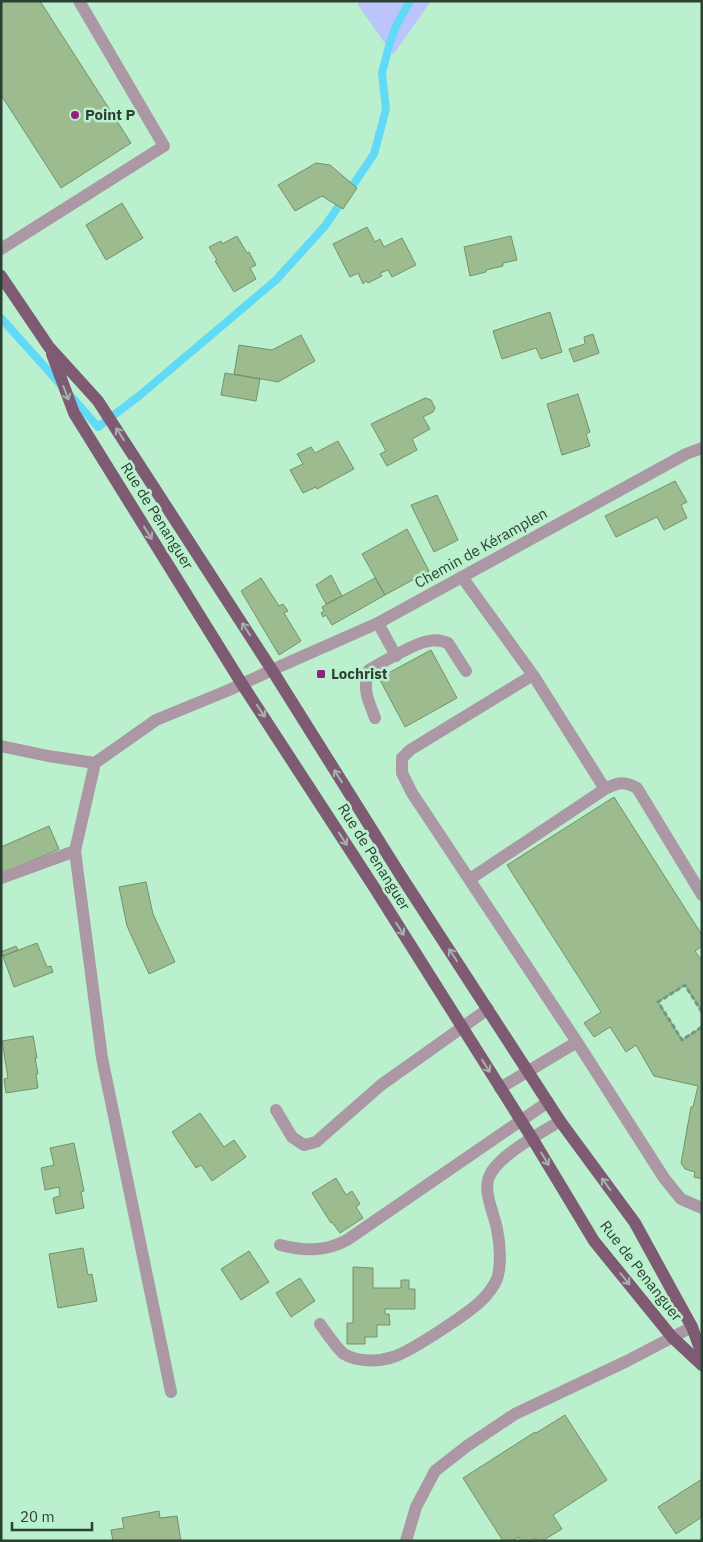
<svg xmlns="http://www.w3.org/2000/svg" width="703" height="1542" font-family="'IBM Plex Sans',sans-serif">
	<rect width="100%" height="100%" fill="#baf0ce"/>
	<path fill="#bbc4fb" d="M359 1H431L393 55 358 5Z"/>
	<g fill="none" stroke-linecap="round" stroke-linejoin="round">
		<path stroke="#61daf8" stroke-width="8" d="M1 318 61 385
			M72 397 98 427 139 396 276 280 325 226 374 154 386 109 382 73 389 46 396 26 410 1"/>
	</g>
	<path fill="#9cbc90" stroke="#739268" d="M1 1H40L131 143 61 188 1 95Z
		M316 163 330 165 357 188 343 209 322 196 295 211 278 185Z
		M122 203 143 238 106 260 86 225Z
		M367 227 375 242 380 239 384 247 402 238 416 265 392 277 388 270 380 273 382 276 368 283 366 281 363 284 358 273 350 277 333 244Z
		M237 236 247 253 249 252 256 265 250 268 256 279 234 292 215 261 217 260 209 247 221 241 222 244Z
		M511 236 517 260 503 263V266L486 270V272L470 276 464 247Z
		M550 312 562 352 541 359 536 348 502 359 493 331Z
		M593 334 599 353 574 362 569 349 585 344 584 337Z
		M301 335 315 361 278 382 234 374 239 345 272 350Z
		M225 373 260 379 256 401 221 395Z
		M578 394 590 432 586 434 590 446 562 455 547 404Z
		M425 398 431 400 435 408 433 412 423 417 430 429 412 439 417 450 387 466 380 454 386 451 371 424Z
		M338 441 354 469 317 489 316 487 303 493 290 470 303 464 297 454 311 447 315 453Z
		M675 481 687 502 681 505 687 518 664 530 657 517 616 537 605 516Z
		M437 495 458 540 434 552 411 505Z
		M407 529 429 571 385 595 362 554Z
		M331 575 342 596 326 604 316 585Z
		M261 578 279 606 283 604 288 611 284 613 301 641 279 655 241 591Z
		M375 578 385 595 332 625 326 615 323 617 321 613 324 611 322 607Z
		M431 650 457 698 405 727 379 678Z
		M614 797 702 935V946L695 951 702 961V1012L685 985 658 1002 682 1040 702 1027V1179L694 1177 695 1172 685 1169 681 1163 691 1107H693L698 1086 654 1076 636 1045 626 1052 610 1027 594 1037 584 1023 601 1012 507 865Z
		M49 826 59 849 1 874V847Z
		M146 882 153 914 175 962 149 974 127 926 119 887Z
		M37 943 47 967 51 966 53 972 14 987 3 956Z
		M16 946 18 950 3 956 1 952Z
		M33 1036 37 1058H35L38 1074H36L38 1088 6 1093 4 1079 8 1078 2 1041Z
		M200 1113 224 1147 234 1140 246 1157 212 1181 201 1165 196 1168 172 1132Z
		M74 1143 84 1191 81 1192 84 1208 56 1214 53 1198 60 1196 59 1187 45 1190 41 1168 54 1165 50 1148Z
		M336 1178 346 1195 352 1191 360 1204 356 1207 363 1218 340 1233 332 1222 331 1223 312 1193Z
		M83 1248 88 1275 92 1274 97 1301 58 1308 49 1254Z
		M249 1251 269 1282 241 1300 221 1269Z
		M353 1267 373 1268V1288H401V1280H409V1289H415V1309H385V1314H389L390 1325H377V1337H365V1344H347V1323H353Z
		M300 1278 315 1301 291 1317 276 1293Z
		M565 1415 607 1480 553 1515 562 1529 542 1541H538L536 1538 532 1541H521L519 1537 512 1541H503L463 1478 535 1432 536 1433Z
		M702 1479V1517L676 1534 658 1507Z
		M159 1511 160 1518 177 1516 181 1541H113L111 1530 124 1528 122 1518Z"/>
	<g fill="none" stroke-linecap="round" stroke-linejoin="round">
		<path stroke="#739881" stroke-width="3" stroke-dasharray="5 2.5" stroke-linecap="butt" d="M702 1012 685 985 658 1002 682 1040 702 1027"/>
		<path stroke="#ac97a5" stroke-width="12" d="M1 249 164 146 79 1
			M462 577 533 675 605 789
			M378 623 396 656
			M533 675 410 750 402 758V773L412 793 577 1042 664 1178 681 1199 702 1208
			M375 718C368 699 362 690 369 670 381 663 417 642 429 641 436 639 442 641 448 643L466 671
			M470 879 605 789C618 782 624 781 637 788L702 895
			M500 1088 577 1042
			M276 1110 292 1137 304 1145 316 1142 381 1085 488 1009
			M280 1245C304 1251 325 1252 347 1240L548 1102
			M320 1324C326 1332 337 1349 344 1354 357 1362 378 1362 393 1357 410 1352 469 1313 482 1300 487 1295 493 1287 496 1281 502 1269 500 1243 497 1229 494 1213 483 1193 489 1177 497 1156 541 1133 560 1121
			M406 1541 416 1507 435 1471 467 1446 515 1414 627 1361 692 1327"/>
		<path stroke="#ac97a5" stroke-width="12" d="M1 746 48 756 95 763
			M75 851 102 1058 171 1392
			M1 878 75 851 95 763 156 720 229 690 283 665 378 623 686 454 702 448"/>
		<path stroke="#7e5a73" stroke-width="12" d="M1 276 49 347 98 401 272 670 401 876 560 1121 635 1223 692 1327 702 1354
			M52 354 74 413 242 684 374 887 532 1138 594 1241 672 1337 702 1365"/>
	</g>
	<defs><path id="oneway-shaft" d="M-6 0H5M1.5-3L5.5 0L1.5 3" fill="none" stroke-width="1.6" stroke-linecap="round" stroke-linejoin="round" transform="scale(1.25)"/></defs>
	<g stroke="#a2b4aa">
		<use href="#oneway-shaft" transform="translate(66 393) rotate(69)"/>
		<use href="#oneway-shaft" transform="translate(120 434) rotate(-123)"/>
		<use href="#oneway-shaft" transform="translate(148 533) rotate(58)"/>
		<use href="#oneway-shaft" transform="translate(246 629) rotate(-123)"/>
		<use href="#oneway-shaft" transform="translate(261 711) rotate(56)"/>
		<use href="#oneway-shaft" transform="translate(338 776) rotate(-122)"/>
		<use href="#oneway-shaft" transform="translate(343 839) rotate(57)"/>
		<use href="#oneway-shaft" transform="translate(400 929) rotate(58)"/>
		<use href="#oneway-shaft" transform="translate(453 955) rotate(-123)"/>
		<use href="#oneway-shaft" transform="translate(486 1066) rotate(58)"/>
		<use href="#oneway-shaft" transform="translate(545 1159) rotate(59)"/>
		<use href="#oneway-shaft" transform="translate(606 1184) rotate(-126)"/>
		<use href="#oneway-shaft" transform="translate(625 1279) rotate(51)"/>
	</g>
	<g fill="#94207e" stroke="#baf0ce" stroke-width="2">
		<circle cx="75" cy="115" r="5"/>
		<rect x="316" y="669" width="10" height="10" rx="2.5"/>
	</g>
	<g text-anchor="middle" stroke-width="5" stroke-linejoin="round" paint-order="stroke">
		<g font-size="15" font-weight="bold" fill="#2b4033" stroke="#baf0ce" text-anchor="start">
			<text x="85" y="120">Point P</text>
			<text x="331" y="679">Lochrist</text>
		</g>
		<g font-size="15" fill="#2b4033" stroke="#baf0ce">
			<text transform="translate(157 516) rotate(58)" y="5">Rue de Penanguer</text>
			<text transform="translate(481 548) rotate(-29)" y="5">Chemin de Kéramplen</text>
			<text transform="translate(374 857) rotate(58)" y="5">Rue de Penanguer</text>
			<text transform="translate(641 1271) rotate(52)" y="5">Rue de Penanguer</text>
		</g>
	</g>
	<rect width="703" height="1542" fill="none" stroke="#2b4033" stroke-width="5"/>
	<path d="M12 1522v8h80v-8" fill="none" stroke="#2b4033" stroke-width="2.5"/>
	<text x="20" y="1522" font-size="15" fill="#2b4033" stroke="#baf0ce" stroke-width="4" paint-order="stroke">20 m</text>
</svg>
